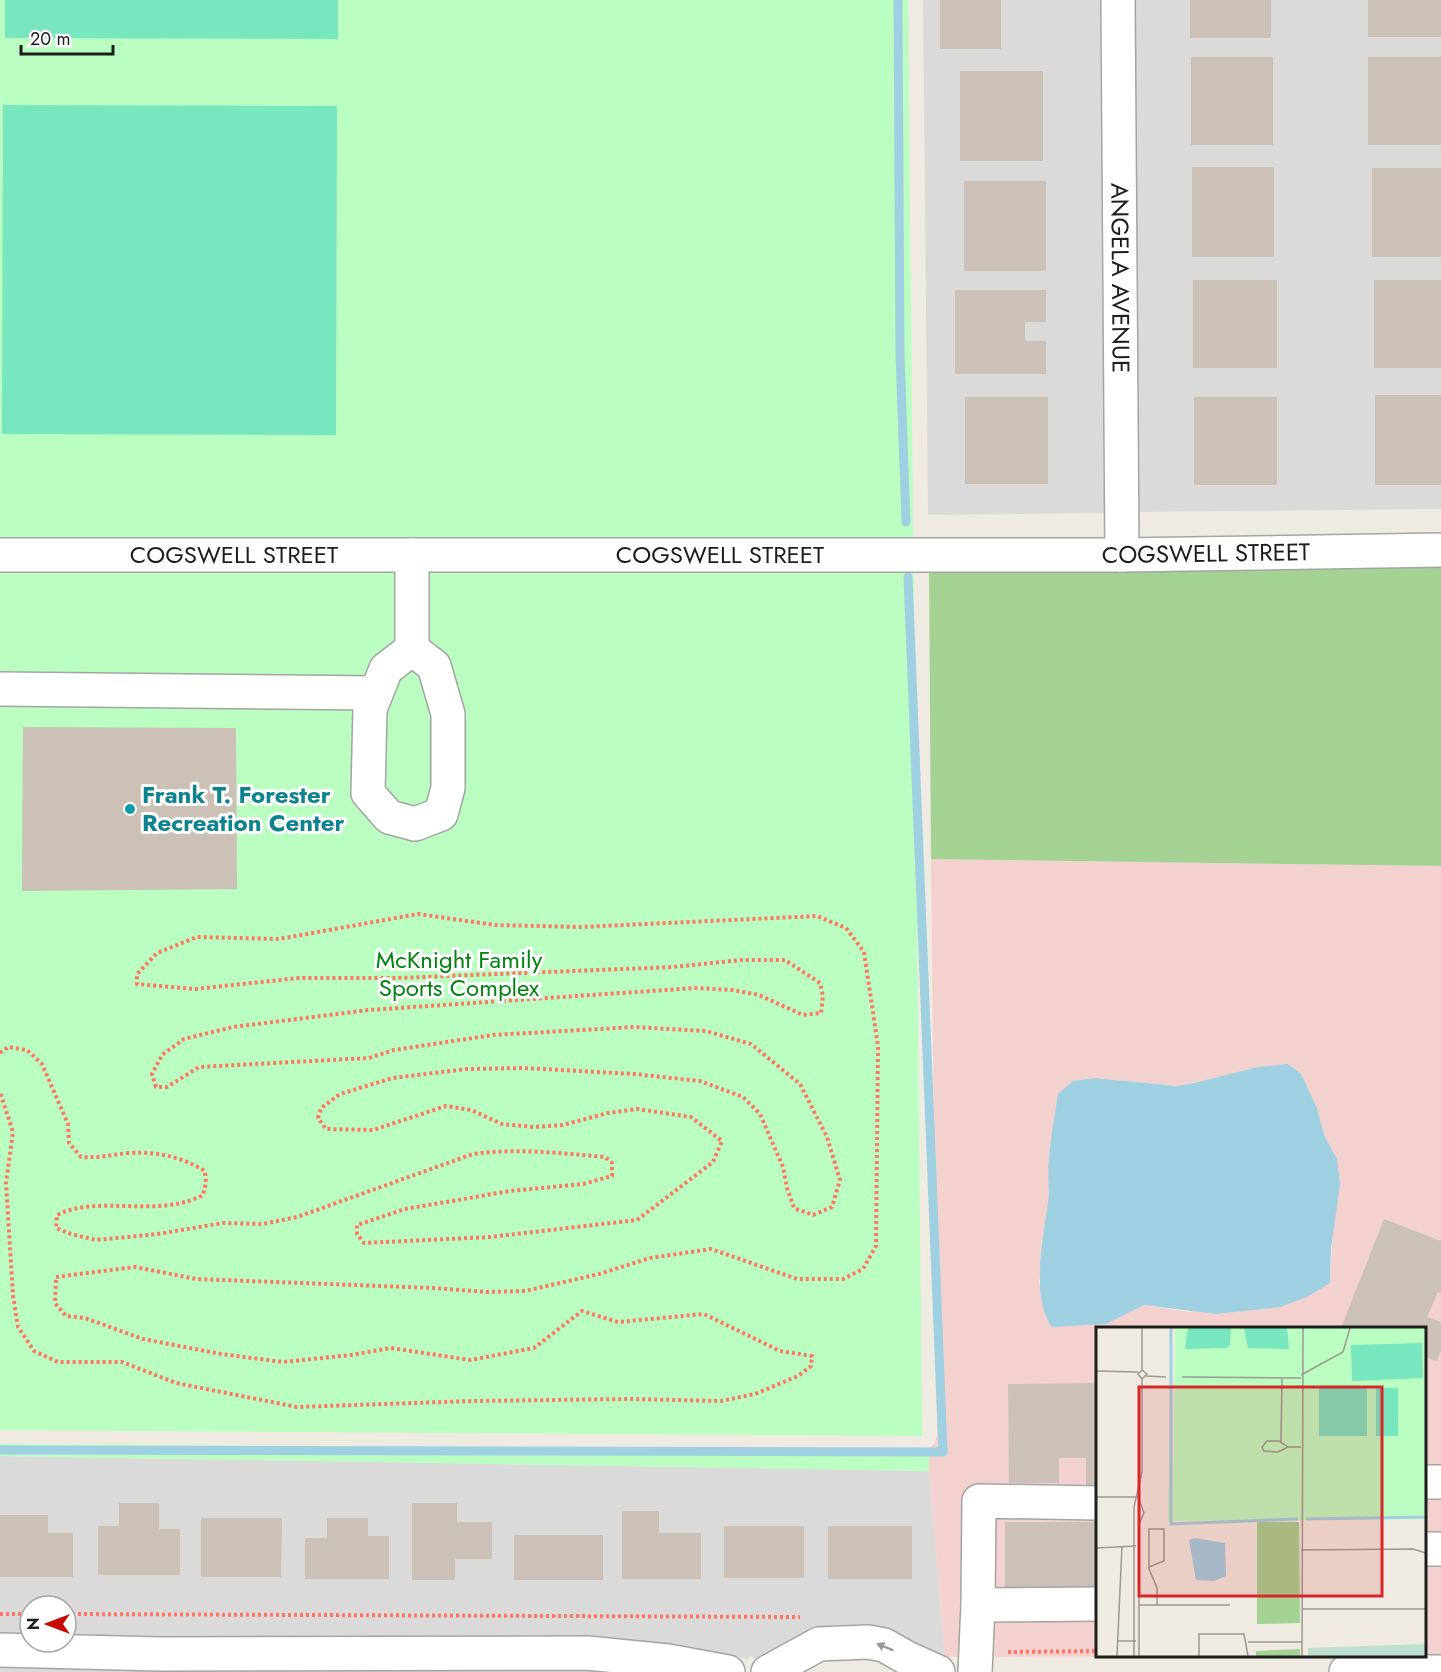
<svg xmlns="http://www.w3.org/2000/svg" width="1441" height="1672" font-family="Jost,sans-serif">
	<rect width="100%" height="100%" fill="#efebe2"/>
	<path fill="#dbdada" d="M923 0H1100L1104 513 928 515Z
		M1135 0H1441V509L1139 512Z
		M0 1456 929 1471 945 1657 809 1631 757 1659 750 1656 748 1659 670 1646 66 1636V1606H30V1636L0 1635Z
		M0 1666 586 1669 619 1672H0Z"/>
	<path fill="#f2d1cf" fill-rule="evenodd" d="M931 859 1441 866V1656L945 1657 929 1471V1448L934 1444 937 1436ZM1288 1064 1301 1074 1317 1108 1324 1135 1337 1159 1330 1283 1189 1312 1144 1305 1106 1324 1039 1284 1049 1194 1048 1179 1096 1078 1176 1086ZM1098 1328H1424V1656H1098Z"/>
	<path fill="#a3d292" d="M1441 566V866L931 859 929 571Z"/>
	<path fill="#bafec1" d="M0 0H908L922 1436 0 1430Z
		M0 1444 921 1450 929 1448V1471L0 1456Z"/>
	<path fill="#78e6bf" d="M5 0H338V39L5 38Z
		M3 105 337 106 336 435 2 434Z"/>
	<path fill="#9ed0e1" d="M1288 1064 1301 1074 1317 1108 1324 1135 1337 1159 1340 1184 1331 1249 1330 1283 1307 1297 1280 1307 1216 1314 1144 1305 1106 1324 1052 1327C1029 1296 1045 1231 1049 1194 1046 1160 1053 1127 1058 1094L1073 1081 1095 1078 1176 1086 1194 1083 1258 1067Z"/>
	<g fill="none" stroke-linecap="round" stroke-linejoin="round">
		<path stroke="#9ed0e1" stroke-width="9" d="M898 0 900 355 906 522
			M0 1450 943 1452 908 577"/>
	</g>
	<path fill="#cbc1b7" d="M940 0H1001V49H940Z
		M1190 0H1271V38H1190Z
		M1368 0H1441V37H1368Z
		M1191 57H1273V145H1191Z
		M1368 57H1441V145H1368Z
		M960 71H1043V161H960Z
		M1192 167H1274V257H1192Z
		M1372 168H1441V257H1372Z
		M964 181H1046V271H964Z
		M1193 280H1277V368H1193Z
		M1374 280H1441V368H1374Z
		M955 290H1046V322H1025V341H1046V374H955Z
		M1375 395H1441V485H1375Z
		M965 397H1048V484H965Z
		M1194 397H1277V485H1194Z
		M23 727 236 728 237 889 22 891Z
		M1384 1219 1441 1241V1294L1438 1292 1427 1317 1441 1322V1350L1437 1361 1424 1357V1328H1341Z
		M1098 1383V1491H1086V1458H1059V1483H1009L1008 1384Z
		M119 1503H159V1529H180V1575H98V1526H119Z
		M412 1503H457V1522H492V1559H455V1580H412Z
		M622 1511H659V1533H701V1579H622Z
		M0 1515H48V1533H73V1577H0Z
		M201 1518H282L281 1577H201Z
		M327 1518H368V1536H389V1579H305V1538H327Z
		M1005 1522H1098V1591H1005Z
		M724 1526H804V1578H724Z
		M828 1526H912V1579H828Z
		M514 1535H603V1580H514Z"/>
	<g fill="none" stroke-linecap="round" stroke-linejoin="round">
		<g stroke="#a4a4a4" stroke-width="36">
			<g id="minor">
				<path id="s1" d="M1118 0 1122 555"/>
				<path id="s2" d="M0 555H1122L1441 550"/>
				<path d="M412 555V649"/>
				<path d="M412 649 434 666 448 714V788L441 814 415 824 389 817 368 793 370 709 386 669Z"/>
				<path d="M0 689 375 693"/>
				<path d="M1424 1482H1441"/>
				<path d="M1098 1503 979 1501 978 1605 1098 1604"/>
				<path d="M1424 1549H1441"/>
				<path d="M0 1650 160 1654 587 1653 668 1661 728 1672"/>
				<path d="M768 1672 819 1644 868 1642 884 1645 907 1658 938 1672"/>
				<path d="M975 1672 978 1605"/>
				<path d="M1346 1672H1441"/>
			</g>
		</g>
		<path stroke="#ff7763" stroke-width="4" stroke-dasharray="3 3" stroke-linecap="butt" d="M0 1053 8 1047 27 1050 42 1064 68 1124 69 1143 81 1157C99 1158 111 1155 128 1153 156 1151 182 1157 205 1171L206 1183 203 1195C158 1219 98 1194 57 1215L56 1228 71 1234 96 1240 158 1234 223 1223 263 1224 297 1217 473 1154C517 1148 560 1153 605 1157L612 1163V1176L583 1184 510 1191 405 1209 357 1225V1234L364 1243 490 1237 637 1220 713 1162 722 1141 691 1117 637 1109 608 1113 563 1125 534 1127 502 1124 471 1110 446 1106 373 1130 326 1129 318 1118 321 1108 340 1094 393 1078 467 1069 524 1068 634 1074 700 1081 743 1097 760 1114 783 1167 787 1188 794 1208 813 1215 832 1207 840 1180 827 1137 800 1084 751 1044 706 1031 634 1027 493 1035 394 1050 369 1058 199 1067 167 1087H156L152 1074 162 1055 184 1039 233 1027 369 1010 695 988 732 990 759 995 803 1015 821 1013 823 996 820 983 785 960H741L673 967 398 978H299L195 989 137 984V974L157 953 197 937 279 939 418 914 495 925 581 927 817 916 846 928 864 952 878 1046 876 1246 863 1269 843 1279H797L711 1249 650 1258 599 1274 525 1291 487 1292 433 1288 196 1279 135 1267 56 1277 55 1303 66 1316 85 1318 143 1339 221 1354 283 1362 351 1355 391 1348 470 1360 534 1348 582 1311 618 1322 704 1314 780 1351 812 1356 811 1366 798 1376 755 1394 721 1401 629 1399 472 1401 297 1407 176 1383 122 1362H58L34 1351 18 1327 13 1296 6 1183 13 1132 0 1092
			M0 1614H30
			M66 1614 800 1617
			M1008 1652 1098 1651"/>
		<use href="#minor" stroke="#fff" stroke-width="33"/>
	</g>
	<defs><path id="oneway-solid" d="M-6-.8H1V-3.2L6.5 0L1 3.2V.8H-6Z" transform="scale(1.5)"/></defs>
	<use fill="#999" href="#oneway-solid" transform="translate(885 1647) rotate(-158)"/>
	<circle fill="#0f9aa8" stroke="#fff" stroke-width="2" cx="130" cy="809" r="6"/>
	<g text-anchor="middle" stroke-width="6" stroke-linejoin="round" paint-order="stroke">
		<g font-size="24" fill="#1d1d1d" stroke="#fff">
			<text dy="8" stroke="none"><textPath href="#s1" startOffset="278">ANGELA AVENUE</textPath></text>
			<text dy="8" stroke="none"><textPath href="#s2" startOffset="1206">COGSWELL STREET</textPath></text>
			<text dy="8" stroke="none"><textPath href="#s2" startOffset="234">COGSWELL STREET</textPath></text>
			<text dy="8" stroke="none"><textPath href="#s2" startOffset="720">COGSWELL STREET</textPath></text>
		</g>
		<g font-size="24" font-weight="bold" fill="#0d838f" stroke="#fff" text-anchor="start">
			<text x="142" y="803">Frank T. Forester<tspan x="142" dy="28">Recreation Center</tspan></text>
		</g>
		<g font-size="24" fill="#028411" stroke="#fff">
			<text x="459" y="968">McKnight Family<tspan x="459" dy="28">Sports Complex</tspan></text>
		</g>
	</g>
	<g transform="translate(1096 1327)">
		<rect width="330" height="330" fill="#efebe2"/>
		<path d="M161 195H203L204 296 161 297ZM204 322V329H160V324Z" fill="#a3d292"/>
		<path d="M330 317V329H212V321Z" fill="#bddfd0"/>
		<path d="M76 1V195H72ZM79 1H330V192L77 194Z" fill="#bafec1"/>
		<path d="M92 1H135L134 18 131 21 89 22ZM148 1H191L193 22 152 21ZM326 16 327 51 256 54 255 18ZM223 61H271V109H223ZM280 61H302V109H280Z" fill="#78e6bf"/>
		<path d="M99 211 129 216 130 249 118 254 100 253 93 213Z" fill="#9ed0e1"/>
		<path fill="none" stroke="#9ed0e1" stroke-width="3" d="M75 1V197L202 192M210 192 330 190"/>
		<path fill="none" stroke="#9b9993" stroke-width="1.5" d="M46 1V43M0 44 42 45M205 48 247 25 254 1M50 49 70 50M86 50 205 51M185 115 186 51M192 120 183 114H171L166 120 168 124 182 125 192 120H205M0 170H42M42 170 48 186 43 197V329M0 221 40 219M205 223 317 222 330 226M53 240 68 234V202H53V242L61 261V278M43 278H134M206 282H330M21 314H40M152 315H206M21 329 26 219M38 329V180L46 145V52L51 47 46 43 42 47 46 52M103 329V307H148L152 329M206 329 207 1"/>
		<path fill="#d62828" fill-opacity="0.15" stroke="#d62828" stroke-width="3" d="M43 60H286V269H43Z"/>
		<rect width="330" height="330" fill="none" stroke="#1d1d1d" stroke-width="3"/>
	</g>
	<g transform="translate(48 1624) rotate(270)"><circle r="28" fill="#ffffff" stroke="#a5a5a5" stroke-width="1.5"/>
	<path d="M0-4.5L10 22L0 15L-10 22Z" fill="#ca0600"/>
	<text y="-9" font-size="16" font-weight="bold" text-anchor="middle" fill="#1d1d1d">N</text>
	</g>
	<path d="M21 45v9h92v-9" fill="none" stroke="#1d1d1d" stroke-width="3"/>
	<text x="30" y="45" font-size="18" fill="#1d1d1d" stroke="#ffffff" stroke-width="4.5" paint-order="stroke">20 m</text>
</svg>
